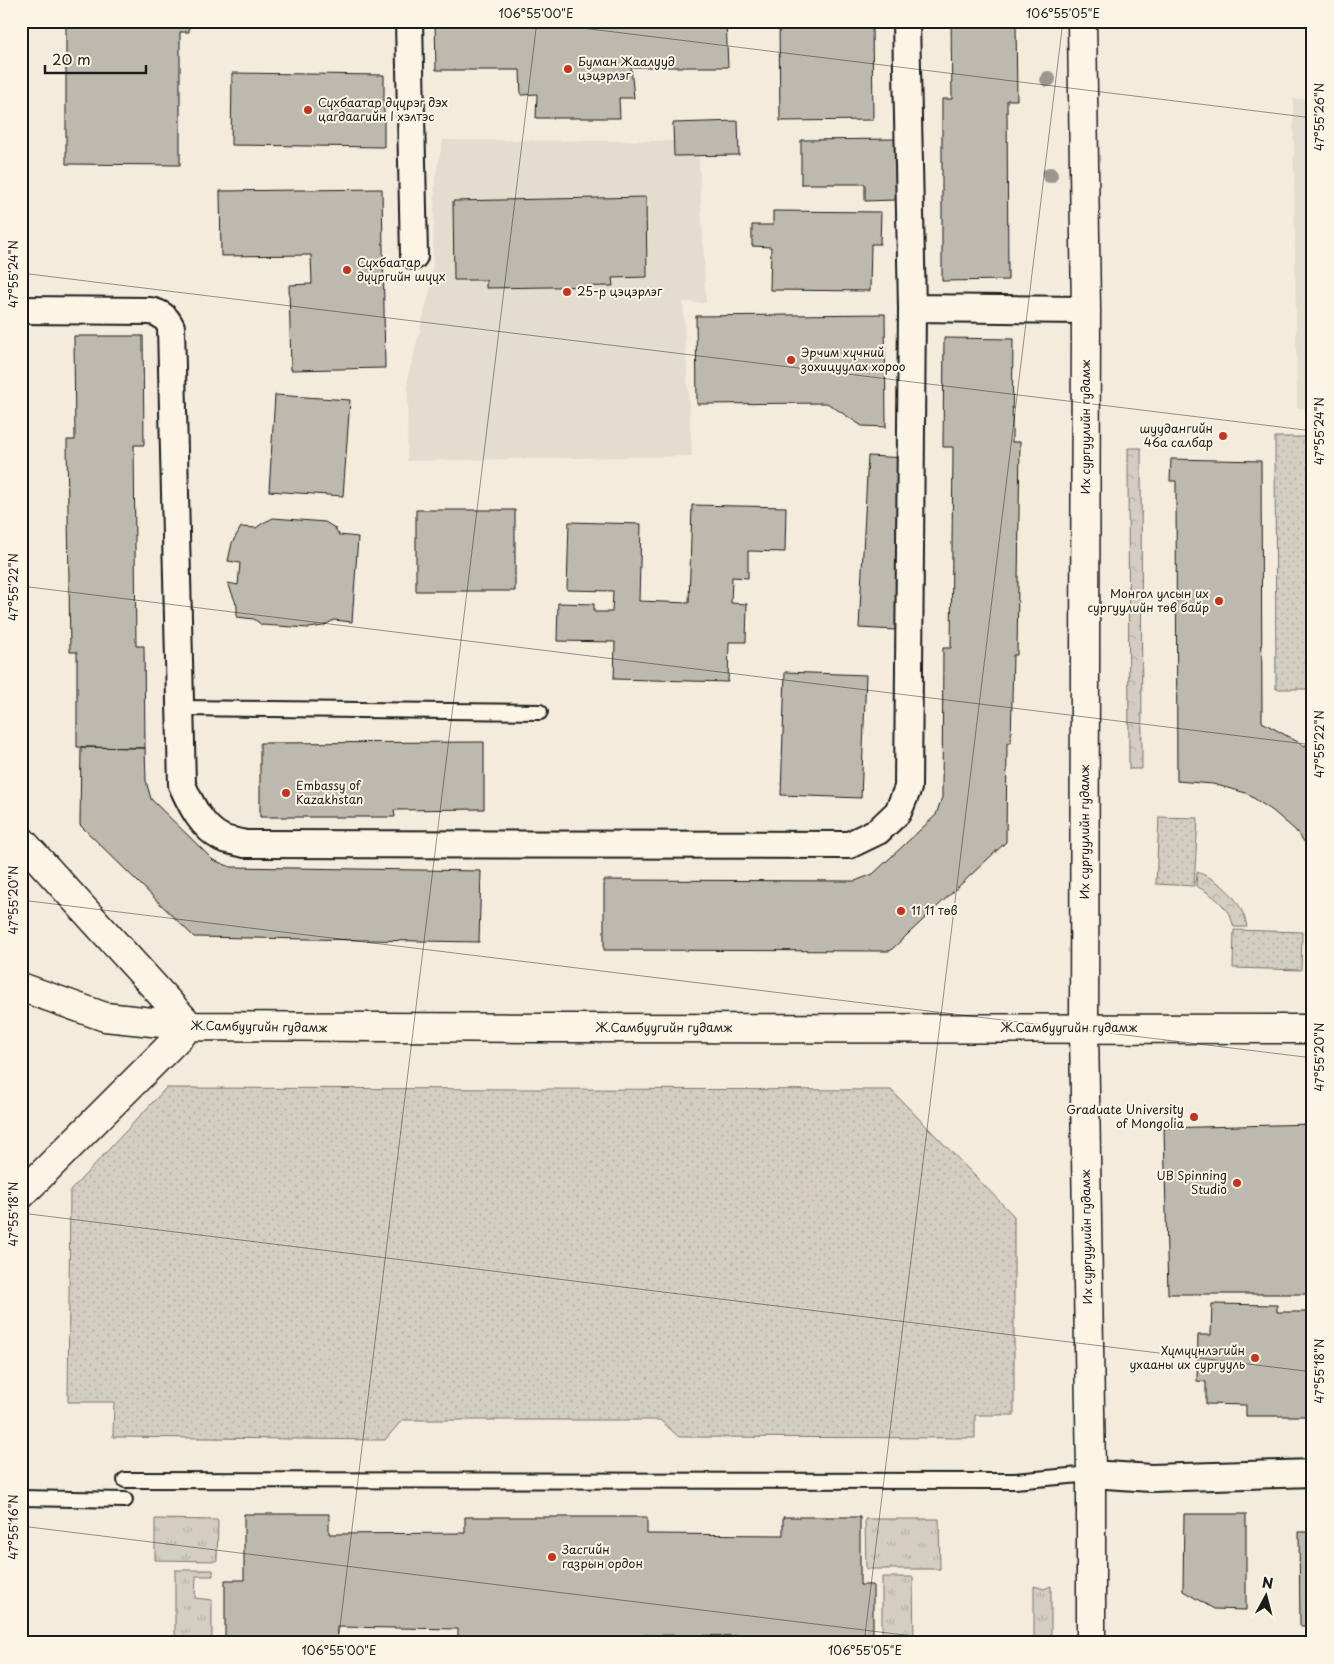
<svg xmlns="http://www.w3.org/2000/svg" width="1334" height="1664" font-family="'Playpen Sans',sans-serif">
	<defs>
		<pattern id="grass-tufts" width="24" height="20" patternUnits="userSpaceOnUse" patternTransform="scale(1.25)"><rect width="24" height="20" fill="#d3cec1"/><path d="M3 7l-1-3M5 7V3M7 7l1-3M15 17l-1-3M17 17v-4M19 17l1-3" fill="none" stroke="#b5b0a5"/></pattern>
		<pattern id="forest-crowns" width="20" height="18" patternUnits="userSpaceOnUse" patternTransform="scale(1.25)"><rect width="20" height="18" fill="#d3cec1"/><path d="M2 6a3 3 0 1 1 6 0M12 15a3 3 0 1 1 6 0" fill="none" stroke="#b5b0a5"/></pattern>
		<pattern id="park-dots" width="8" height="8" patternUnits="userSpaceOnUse" patternTransform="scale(1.25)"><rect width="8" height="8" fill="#d3cec1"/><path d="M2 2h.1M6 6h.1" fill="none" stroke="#b5b0a5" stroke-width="1.8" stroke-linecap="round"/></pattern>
	</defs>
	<rect width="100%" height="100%" fill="#f3ecdd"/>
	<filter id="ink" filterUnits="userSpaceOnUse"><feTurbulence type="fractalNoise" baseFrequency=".02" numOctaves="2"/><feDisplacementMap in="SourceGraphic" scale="10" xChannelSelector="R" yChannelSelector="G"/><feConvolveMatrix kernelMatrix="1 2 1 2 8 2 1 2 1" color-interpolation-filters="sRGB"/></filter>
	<g filter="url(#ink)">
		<path fill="#e3ddcf" d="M1313 98V408H1297L1293 99Z
			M443 140 698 141 706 303 683 302 692 456 407 461 408 377 432 282 435 179Z"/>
		<path fill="url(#grass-tufts)" stroke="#78756e" d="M155 1519 218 1520 217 1561 155 1560Z
			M865 1519H939L940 1569H866Z
			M175 1570H213V1576H196L195 1598 212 1600V1643H175Z
			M882 1577H913L914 1643H882Z
			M1034 1586 1044 1589 1051 1586V1643H1034Z"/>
		<path fill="url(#forest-crowns)" stroke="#78756e" d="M1128 448H1141L1142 769H1129Z
			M1197 872C1222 881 1242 900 1247 927H1234C1229 907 1214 895 1196 886Z"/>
		<path fill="url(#park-dots)" stroke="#78756e" d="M1275 437H1313V689H1276Z
			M1159 817 1198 818 1194 886 1156 884Z
			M1234 930 1302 932 1301 970 1233 968Z
			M166 1088 891 1090 1014 1216V1415H975V1438L679 1437 660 1420H402L385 1440 113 1437 114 1402H68L70 1191Z"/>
		<path fill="#beb9ae" stroke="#1c1c1c" d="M66 21H189V32H180V165L66 164Z
			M435 21H726L728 67H631L634 98H619L620 118H536L537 94 521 95 520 70H436Z
			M779 21H872L873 120 780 121Z
			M951 21H1016L1017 100H1007L1008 280 942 281V99H952Z
			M232 73 384 75V147L231 145Z
			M738 121 739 155 674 156 673 123Z
			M896 139V200L865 201V184H801V140Z
			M382 189 385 368 291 370 289 285 312 284 311 255 221 256 220 191Z
			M646 197 647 277 612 278 613 286 486 288V280H454L453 201Z
			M773 211 881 212 880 244H871L870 291 770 290 771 247 752 246V225H773Z
			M885 314 886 427 862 426 827 403 697 404 696 316Z
			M74 336H143L144 445H134L136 646H144L145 748 77 747V652H70L67 440H75Z
			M944 338 1013 339 1012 442H1020L1017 655H1013L1011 743H1007L1006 842 890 951 604 950V880L855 881 873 874 936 815 942 797 943 648H951L953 447H943Z
			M275 395 350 400 343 496 269 491Z
			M868 456 906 458 896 630 859 628Z
			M1171 459 1261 461 1262 722 1305 746 1313 738V853L1295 830 1273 811 1246 793 1213 784 1177 781 1176 481H1170Z
			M692 505 786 507 785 552 748 551V578L732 577 731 603 747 604 746 642H729L728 682 614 679 615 642 557 641 558 603 594 604V612H612L613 591 567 590 569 522 641 524 639 601 689 603Z
			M416 510H515V591H416Z
			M273 518 325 522 335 528 339 535 358 537 352 622 334 620 323 626 309 628 262 625 254 619 237 617V606L228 583 238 585 240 563 228 561 232 543 241 527 256 528 263 523Z
			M785 672 866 675 861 798 781 795Z
			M484 742V809L394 810 395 817H260V743Z
			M81 747 145 748 146 781 151 799 213 860 231 867 481 871 479 942 194 937 80 825Z
			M1313 1124V1294H1168L1164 1128Z
			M1212 1304 1277 1305V1312H1313V1416H1246V1405L1206 1404V1382L1197 1381 1198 1335H1211Z
			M244 1514H329V1534L465 1533V1517H647V1534L783 1535V1517H860V1585H873V1643H773V1636L644 1635V1643H458V1629L337 1627 336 1643H225V1580H244Z
			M1184 1514H1246V1610L1214 1609 1183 1591Z
			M1299 1532H1313V1626H1300Z"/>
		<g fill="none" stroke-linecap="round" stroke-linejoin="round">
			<g stroke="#1c1c1c" stroke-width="18">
				<path id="service" d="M181 708 540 712
					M125 1480 1015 1481 1091 1474
					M21 1498 125 1500"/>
			</g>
			<g stroke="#1c1c1c" stroke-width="30">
				<path id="minor" d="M409 21 414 256
					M906 21 912 308
					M21 310 150 311C161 313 166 317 171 327L182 785C191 805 202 828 222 838 229 841 238 842 245 844L849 845 878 831 898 812 908 788 912 308 1086 310
					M1091 1474 1151 1478 1313 1473"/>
			</g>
			<g stroke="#1c1c1c" stroke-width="31">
				<path id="secondary" d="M1082 21 1086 310 1084 1029 1091 1474V1643"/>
			</g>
			<g stroke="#1c1c1c" stroke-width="31">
				<path id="primary" d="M21 840 190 1026 21 1195
					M21 987 105 1017 190 1026 546 1028 1313 1029"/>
			</g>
			<use href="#service" stroke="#fcf5e5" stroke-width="14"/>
			<use href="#minor" stroke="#fcf5e5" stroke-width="26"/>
			<use href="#secondary" stroke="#fcf5e5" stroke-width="28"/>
			<use href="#primary" stroke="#fcf5e5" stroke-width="28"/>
		</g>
		<g fill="#9b978e">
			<circle cx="1048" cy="79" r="8"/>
			<circle cx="1050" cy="175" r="8"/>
		</g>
	</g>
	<path fill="none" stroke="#1c1c1c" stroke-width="1" stroke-opacity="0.45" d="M525 21 1313 118M21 273 1313 431M21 586 1313 745M21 900 1313 1058M21 1213 1313 1372M21 1526 969 1643M338 1643 537 21M864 1643 1063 21"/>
	<g fill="#c8321e" stroke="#fcf5e5" stroke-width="2">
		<circle cx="568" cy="69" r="5"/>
		<circle cx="308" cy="110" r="5"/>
		<circle cx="347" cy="270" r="5"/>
		<circle cx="567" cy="292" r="5"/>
		<circle cx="791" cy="360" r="5"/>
		<circle cx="1223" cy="436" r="5"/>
		<circle cx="1219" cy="601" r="5"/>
		<circle cx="286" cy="793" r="5"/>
		<circle cx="901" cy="911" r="5"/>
		<circle cx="1194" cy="1117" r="5"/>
		<circle cx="1237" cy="1183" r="5"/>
		<circle cx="1255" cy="1358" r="5"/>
		<circle cx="552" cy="1557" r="5"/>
	</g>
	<g text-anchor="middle" stroke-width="4" stroke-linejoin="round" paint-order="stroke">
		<g font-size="12" fill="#1c1c1c" stroke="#fcf5e5" text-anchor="start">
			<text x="578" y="66">Буман Жаалууд<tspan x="578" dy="14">цэцэрлэг</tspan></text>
			<text x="318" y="107">Сүхбаатар дүүрэг дэх<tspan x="318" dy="14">цагдаагийн I хэлтэс</tspan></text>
			<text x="357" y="267">Сүхбаатар<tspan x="357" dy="14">дүүргийн шүүх</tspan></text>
			<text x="577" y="296">25-р цэцэрлэг</text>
			<text x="801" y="357">Эрчим хүчний<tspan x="801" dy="14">зохицуулах хороо</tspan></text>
			<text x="1213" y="433" text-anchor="end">шуудангийн<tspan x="1213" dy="14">46а салбар</tspan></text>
			<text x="1209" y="598" text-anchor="end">Монгол улсын их<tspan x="1209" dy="14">сургуулийн төв байр</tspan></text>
			<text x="296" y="790">Embassy of<tspan x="296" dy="14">Kazakhstan</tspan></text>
			<text x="911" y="915">11 11 төв</text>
			<text x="1184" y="1114" text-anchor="end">Graduate University<tspan x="1184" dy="14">of Mongolia</tspan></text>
			<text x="1227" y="1180" text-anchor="end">UB Spinning<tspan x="1227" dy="14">Studio</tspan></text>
			<text x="1245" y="1355" text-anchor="end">Хүмүүнлэгийн<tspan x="1245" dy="14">ухааны их сургууль</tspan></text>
			<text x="562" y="1554">Засгийн<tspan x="562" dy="14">газрын ордон</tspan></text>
		</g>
		<g font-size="12" fill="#1c1c1c" stroke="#fcf5e5">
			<text transform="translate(1086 427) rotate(-90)" y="4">Их сургуулийн гудамж</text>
			<text transform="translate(1085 832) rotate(-90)" y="4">Их сургуулийн гудамж</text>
			<text transform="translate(259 1027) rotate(1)" y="4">Ж.Самбуугийн гудамж</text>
			<text x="664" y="1032">Ж.Самбуугийн гудамж</text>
			<text x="1069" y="1032">Ж.Самбуугийн гудамж</text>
			<text transform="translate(1087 1237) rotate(-91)" y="4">Их сургуулийн гудамж</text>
		</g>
	</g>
	<rect width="1334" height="1664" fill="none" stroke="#fcf5e5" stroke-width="55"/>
	<g transform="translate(1266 1596) rotate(7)" stroke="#fcf5e5" stroke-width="4" paint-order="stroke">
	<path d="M0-4L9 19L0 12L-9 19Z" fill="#1c1c1c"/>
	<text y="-8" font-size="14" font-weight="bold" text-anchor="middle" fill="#1c1c1c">N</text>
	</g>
	<path d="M45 65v8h101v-8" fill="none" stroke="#1c1c1c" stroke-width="2.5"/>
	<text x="52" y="65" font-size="15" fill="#1c1c1c" stroke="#fcf5e5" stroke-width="4" paint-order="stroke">20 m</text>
	<rect x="28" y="28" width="1278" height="1608" fill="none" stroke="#1c1c1c" stroke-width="2"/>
	<g font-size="12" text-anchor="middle" fill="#1c1c1c">
		<text x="536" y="18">106°55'00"E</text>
		<text x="1063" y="18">106°55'05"E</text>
		<text transform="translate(1320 117) rotate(-90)" y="4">47°55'26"N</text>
		<text transform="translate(14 274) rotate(-90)" y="4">47°55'24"N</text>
		<text transform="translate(1320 431) rotate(-90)" y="4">47°55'24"N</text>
		<text transform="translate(14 587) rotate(-90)" y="4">47°55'22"N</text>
		<text transform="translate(1320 744) rotate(-90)" y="4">47°55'22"N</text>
		<text transform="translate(14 900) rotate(-90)" y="4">47°55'20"N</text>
		<text transform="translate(1320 1057) rotate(-90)" y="4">47°55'20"N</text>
		<text transform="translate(14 1214) rotate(-90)" y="4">47°55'18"N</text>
		<text transform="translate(1320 1371) rotate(-90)" y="4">47°55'18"N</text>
		<text transform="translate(14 1527) rotate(-90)" y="4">47°55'16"N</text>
		<text x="339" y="1655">106°55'00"E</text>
		<text x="865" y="1655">106°55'05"E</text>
	</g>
</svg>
